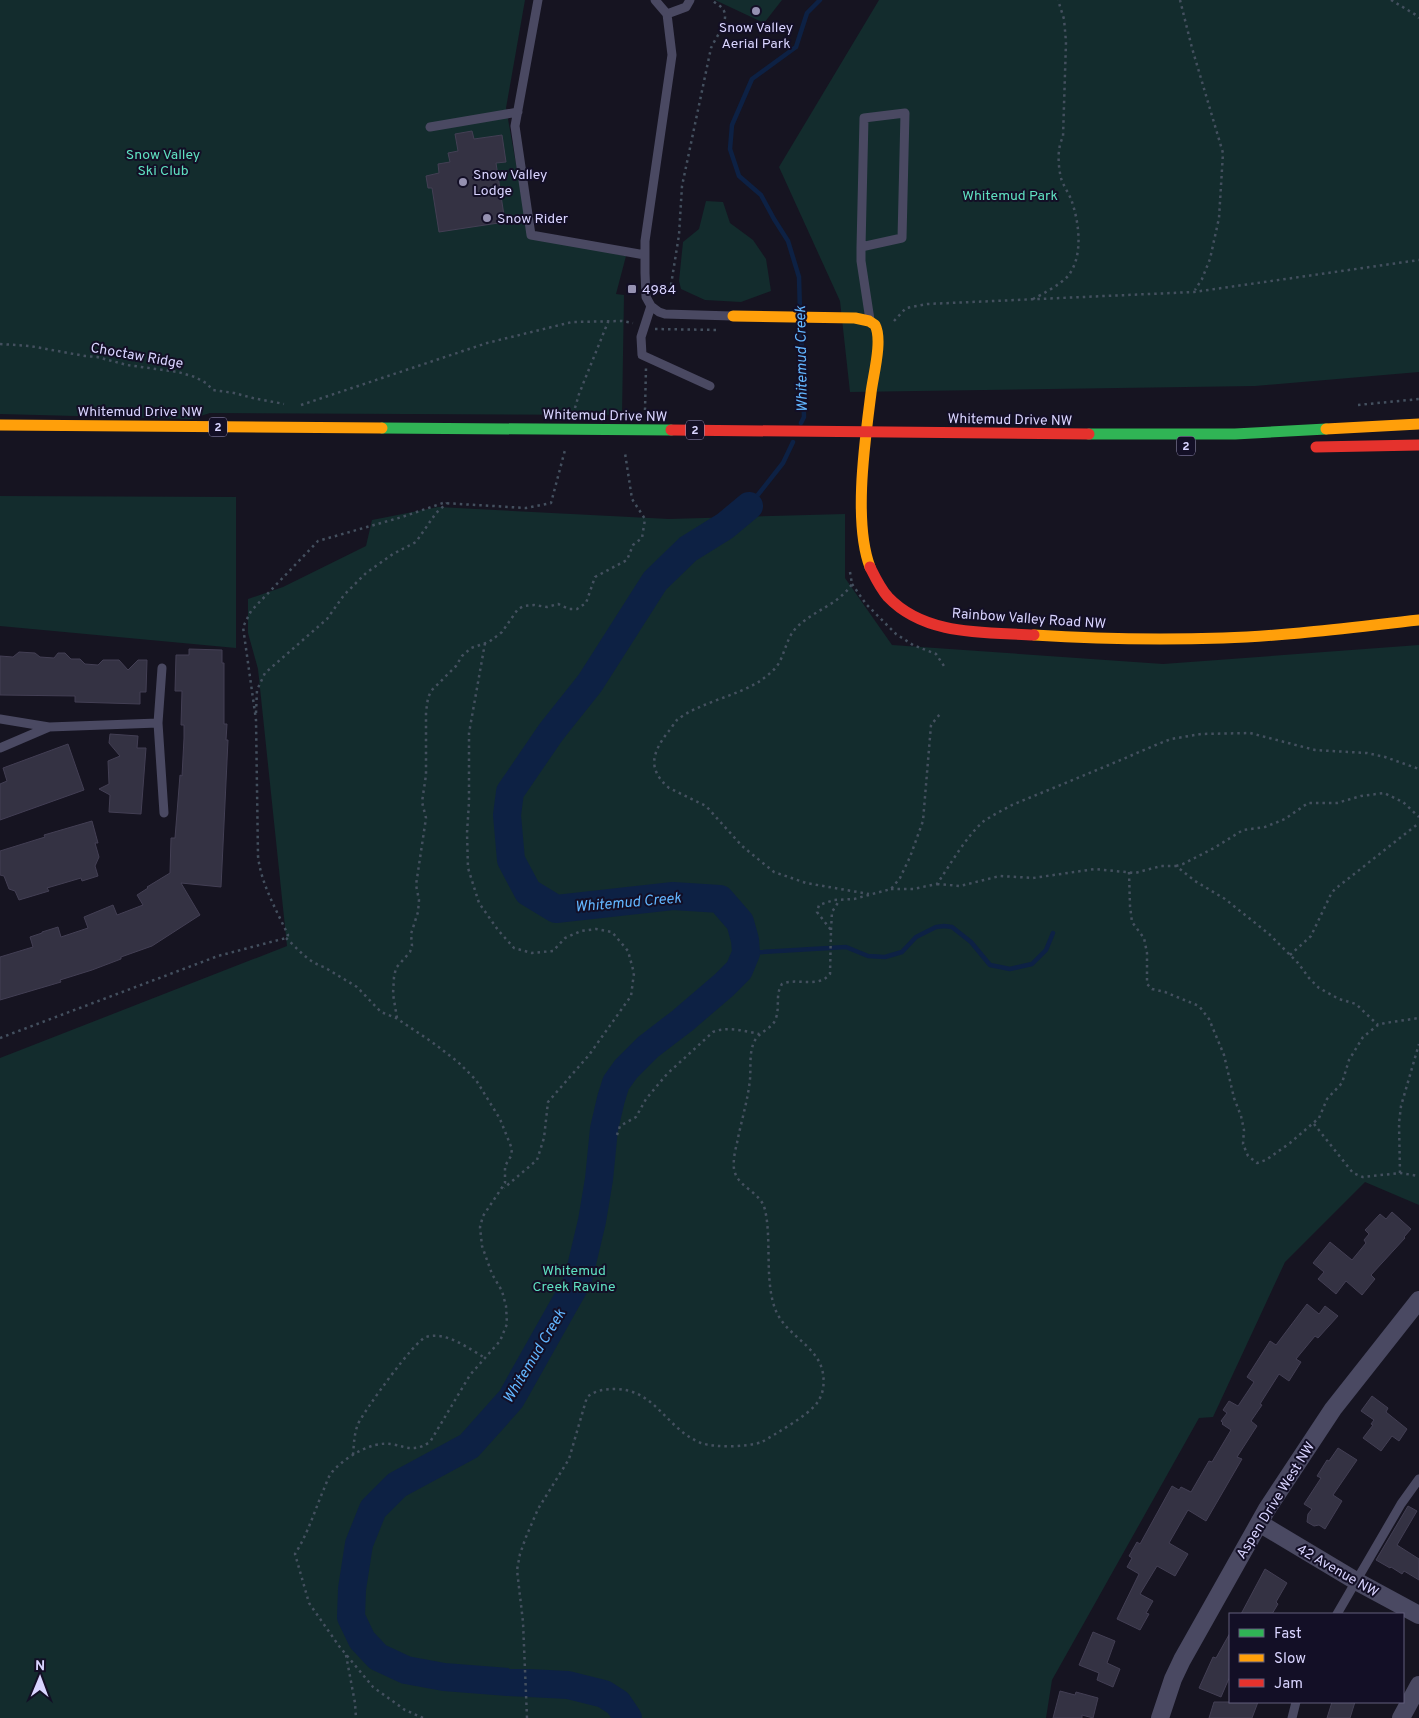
<svg xmlns="http://www.w3.org/2000/svg" width="1419" height="1718" font-family="Overpass,sans-serif">
	<rect width="100%" height="100%" fill="#161421"/>
	<path fill="#132c2d" d="M0 0H525L506 108 529 236 626 256 616 294 624 295 622 415 210 413 191 419 0 414Z
		M715 0H782L764 23Z
		M879 0H1419V372L1255 386 850 392 840 301 779 167Z
		M706 201 723 202 730 223 753 240 766 259 771 291 741 302 705 300 681 289 679 281 683 242 699 229Z
		M0 496 236 497V648L0 626Z
		M438 507 669 519 845 514V578L892 645 1163 664 1419 645V1205L1365 1182 1285 1262 1213 1417 1199 1418 1052 1680 1046 1718H0V1058L287 946 258 669 248 633V599L283 587 366 546 372 520Z"/>
	<g fill="none" stroke-linecap="round" stroke-linejoin="round">
		<path stroke="#0d2144" stroke-width="4.5" d="M800 311 799 277 788 241 774 219 761 195 739 176 730 149 732 125 752 79 796 47 807 13 820 0
			M801 324 804 417 801 423
			M749 506 783 463 793 442
			M746 953 846 947 868 956 885 957 902 952 916 937 936 927 944 926 952 927 971 942 990 965 1010 969 1032 964 1046 950 1053 933"/>
		<path stroke="#0d2144" stroke-width="28" d="M628 1718 618 1703 604 1694 568 1685 508 1682 444 1677 406 1670 378 1657 362 1640 351 1617 352 1589 359 1544 373 1509 397 1485 469 1446 511 1399 578 1280 592 1221 599 1179 604 1129 611 1099 616 1083 626 1069 648 1047 682 1021 724 985 739 970 746 953 745 940 740 922 720 899 673 896 556 909 528 892 511 860 507 815 510 792 551 732 590 683 655 581 688 549 725 526 749 506"/>
	</g>
	<path fill="#343243" stroke="#433f54" d="M472 131 474 139 502 135 506 162 496 163 505 222 439 232 432 188H428L426 176 439 173 438 164 450 162 448 153 458 151 455 134Z
		M189 649 222 650V663H224V724H227L226 740H228L221 887 181 883 200 915 152 946 121 957V959L92 970 60 980 61 982 0 1000V957L33 947 30 937 42 933V932L58 927 61 937 88 928 84 917 113 905 117 915 143 905 137 895 148 888 147 887 170 873 171 838H175L180 775 182 776 184 738V725H181L182 691H175L176 655H189Z
		M19 652 35 653 40 657 54 658 58 653H65L71 659H80L85 664 98 665 103 660H119L128 670 138 660H147L146 692H140V704L75 702V696L0 695V656L13 657Z
		M110 734 138 736 137 748H146L141 814 109 812 110 795 99 789 109 784 108 761 120 756 109 743Z
		M68 744 84 790 0 820V784L7 781 3 768Z
		M92 821 98 843H95L99 857 95 866 98 876 82 881 81 878 47 888 49 891 19 900 15 891 9 889 4 876 0 875V851L45 837 44 835Z
		M1392 1212 1411 1229 1404 1237 1405 1238 1371 1275 1375 1279 1362 1295 1346 1281 1336 1294 1318 1279 1324 1272 1313 1263 1330 1242 1352 1260 1366 1243 1364 1240 1369 1234 1365 1230 1380 1214 1386 1219Z
		M1307 1304 1319 1314 1325 1306 1338 1316 1318 1338 1315 1336 1296 1359 1301 1362 1289 1381 1279 1374 1260 1404 1262 1405 1251 1421 1257 1426 1237 1457 1242 1459 1206 1521 1188 1510 1169 1543 1188 1554 1175 1576 1157 1566 1140 1594 1153 1601 1146 1613 1149 1614 1140 1630 1117 1619 1139 1574 1127 1567 1132 1558 1129 1556 1137 1542 1140 1544 1172 1486 1179 1490 1181 1487 1191 1492 1209 1461 1212 1462 1231 1430 1222 1424 1223 1423 1221 1421 1227 1413 1223 1410 1229 1401 1238 1406 1254 1382 1247 1377 1270 1341 1276 1345Z
		M1372 1396 1388 1408 1386 1412 1407 1429 1399 1441 1392 1436 1381 1451 1363 1438 1373 1425 1371 1424 1374 1420 1361 1411Z
		M1338 1448 1357 1460 1333 1495 1342 1501 1325 1529 1319 1525 1314 1526 1307 1522 1308 1514 1312 1509 1304 1504 1321 1478 1317 1476 1327 1460 1329 1461Z
		M1408 1506 1417 1511 1397 1545 1419 1559V1580L1404 1571 1402 1574 1391 1567 1390 1568 1376 1560Z
		M1265 1569 1287 1583 1276 1602 1278 1604 1272 1614H1241Z
		M1093 1632 1115 1641 1107 1663 1120 1669 1113 1687 1097 1680 1099 1673 1079 1665Z
		M1230 1633V1676L1221 1697 1199 1688 1213 1657 1216 1658Z
		M1060 1691 1075 1695 1076 1692 1098 1698 1093 1718 1082 1715V1718H1053Z
		M1214 1702H1258L1252 1718H1209Z
		M1332 1702H1355L1350 1718H1327Z"/>
	<g fill="none" stroke-linecap="round" stroke-linejoin="round">
		<path stroke="#44505f" stroke-width="2.5" stroke-dasharray="2.5 4" stroke-linecap="butt" d="M1180 0 1192 48 1223 153 1219 218 1210 259 1202 279 1195 290
			M1391 0 1416 15 1419 18
			M671 285 679 235 682 186 711 48C715 38 729 22 724 11 722 6 716 4 712 0
			M1033 299C1043 294 1061 284 1068 276 1084 256 1079 221 1071 199 1068 192 1063 185 1061 178 1058 165 1057 148 1063 137L1066 42 1064 19 1058 0
			M894 321 906 308 927 304 1194 292 1419 260
			M655 329 719 330
			M0 344 30 346 85 356 97 357 127 365 178 372 195 377 206 383 213 390 234 393 253 398 284 404
			M301 405 487 343 572 322 622 321 633 323
			M1358 405 1419 399
			M575 408 579 394 608 322
			M645 410 646 368
			M850 572 852 584C839 604 815 610 798 626 787 636 786 650 779 663 775 670 767 676 760 681 737 696 698 703 677 720 674 723 671 729 668 732 652 753 647 769 669 788L706 806 742 846 774 872 806 883 869 894
			M852 584 866 604 896 634 913 645 936 654 944 666
			M485 643 469 733V802L467 833 468 868 479 903 498 930 514 948 532 953 553 951 565 938 581 931 596 929 612 932 628 951 634 973 631 996 589 1055 548 1102 544 1138 537 1160 504 1188
			M256 713 257 690 265 673 327 619 344 595 366 573 393 554 416 542 436 513 447 503
			M1176 866 1183 864 1214 848 1243 830 1265 827 1285 819 1308 803H1337L1361 796 1384 793 1403 802 1419 817
			M1129 872 1130 906 1132 922 1144 938 1147 953V984L1152 989 1165 992 1199 1006 1209 1019 1224 1055 1234 1098 1241 1116 1244 1130 1243 1144 1248 1156 1257 1163 1266 1160 1290 1143 1319 1118 1327 1099 1342 1083 1349 1060 1363 1037 1378 1025 1385 1023 1419 1018
			M937 884 960 886 1000 876 1033 878 1095 869 1135 873 1161 866H1176L1195 881 1225 899 1269 934 1298 963 1309 978 1319 988 1339 999 1356 1004 1378 1025
			M891 889H913L937 884C950 865 967 835 984 821 993 815 1003 810 1012 805L1109 765 1158 744 1171 739 1201 734 1250 733 1315 750 1367 753 1385 757 1419 769
			M831 930 832 912 839 901
			M286 938C297 948 309 963 324 967L357 987 381 1012 396 1018 432 1042 458 1062 476 1080 500 1119 512 1149 511 1156 505 1166V1183L483 1216 480 1227 482 1246 492 1274 502 1291 506 1306 507 1324 500 1341 470 1375 430 1442C407 1457 400 1439 375 1445 360 1449 344 1459 333 1471 328 1476 326 1485 323 1491 314 1513 307 1535 295 1554L309 1603 339 1646 373 1687 405 1710 423 1718
			M1290 955 1311 936 1331 894 1335 889 1419 823
			M397 1018 393 994 394 977 396 968 410 952 412 946 411 934 418 912 419 900 416 885 426 818 422 802 426 775V712L428 698 431 691 456 666 462 656 471 648 489 642 502 632 518 609 524 606 534 605 547 607 558 604 569 609H577L586 603 595 577 627 560 633 545 642 538 645 519 632 499 625 453 626 451
			M0 1038 218 956 286 938 288 935C276 909 261 884 258 856L256 720 243 627 251 611 318 541 402 517 443 503 526 508 551 503 565 450
			M1314 1124 1353 1173 1363 1177 1400 1173 1419 1176
			M617 1135 620 1126 636 1117 646 1099 667 1074 713 1032C727 1026 745 1031 759 1034
			M1400 1173 1399 1123 1401 1106 1419 1044
			M353 1455C354 1444 354 1434 358 1424 364 1411 415 1340 426 1337 446 1331 468 1348 485 1358
			M346 1655 355 1703 356 1718
			M527 1718 523 1622 517 1570 520 1554 526 1537 538 1509 569 1459 587 1397C596 1390 605 1389 616 1389 656 1390 666 1429 701 1443 716 1448 747 1447 762 1442 775 1434 809 1415 817 1403 820 1399 822 1394 823 1389 829 1348 789 1341 776 1311 764 1283 772 1239 765 1210 761 1191 737 1188 734 1169 733 1160 735 1151 737 1143 741 1122 748 1100 750 1079 751 1068 749 1053 754 1042 759 1031 773 1029 776 1018 780 1006 775 995 782 984 797 977 818 989 830 974L831 930 817 912 819 905 834 900 854 899 891 889 900 878 910 857 923 821 931 725 940 714"/>
		<path stroke="#4a4962" stroke-width="9" d="M538 0 515 126 531 235 645 255
			M655 0 667 14 672 55 645 241V273L646 297 651 306 659 312 665 314 732 316
			M667 14 686 7 690 0
			M430 127 518 112
			M861 247 902 238 905 113 864 118 861 247V261L870 320
			M651 306 641 337 642 355 710 386
			M162 668 158 723 164 813
			M0 719 49 727 158 723
			M0 748 49 727
			M1337 1614 1401 1504 1419 1479
			M1292 1718 1296 1702"/>
		<path stroke="#4a4962" stroke-width="18" d="M1259 1523 1356 1581 1419 1615
			M1160 1718 1173 1679 1182 1660 1267 1509 1333 1409 1419 1300
			M1401 1718 1419 1685"/>
		<path stroke="#30b455" stroke-width="11" d="M382 428 671 430
			M1089 434H1235L1326 429"/>
		<path stroke="#ff9f0a" stroke-width="11" d="M733 316 855 318 869 321 875 325C883 340 873 376 871 393 865 441 853 522 870 567
			M0 425 382 428
			M1326 429 1419 424
			M1034 635C1097 639 1160 640 1223 638 1288 636 1354 627 1419 620"/>
		<path stroke="#e5322d" stroke-width="11" d="M671 430 1089 434
			M1316 447 1419 445
			M870 567C875 577 880 588 888 597 925 636 984 632 1034 635"/>
	</g>
	<g fill="#9591b1" stroke="#130f26" stroke-width="2">
		<circle cx="756" cy="11" r="5"/>
		<circle cx="463" cy="182" r="5"/>
		<circle cx="487" cy="218" r="5"/>
		<rect x="627" y="284" width="10" height="10" rx="2.5"/>
	</g>
	<g text-anchor="middle" stroke-width="4" stroke-linejoin="round" paint-order="stroke">
		<g fill="#130f26" stroke="#9e99be" stroke-width="1">
			<rect x="209" y="417.5" width="18" height="19" rx="4"/>
			<rect x="686" y="420.5" width="18" height="19" rx="4"/>
			<rect x="1177" y="436.5" width="18" height="19" rx="4"/>
		</g>
		<g font-size="12" font-weight="bold" fill="#d9d4ff">
			<text x="218" y="431">2</text>
			<text x="695" y="434">2</text>
			<text x="1186" y="450">2</text>
		</g>
		<g font-size="14" fill="#d9d4ff" stroke="#130f26" text-anchor="start">
			<text x="756" y="32" text-anchor="middle">Snow Valley<tspan x="756" dy="16">Aerial Park</tspan></text>
			<text x="473" y="179">Snow Valley<tspan x="473" dy="16">Lodge</tspan></text>
			<text x="497" y="223">Snow Rider</text>
			<text x="642" y="294">4984</text>
		</g>
		<g font-size="14" fill="#5fe0c0" stroke="#130f26">
			<text x="163" y="159">Snow Valley<tspan x="163" dy="16">Ski Club</tspan></text>
			<text x="1010" y="200">Whitemud Park</text>
			<text x="574" y="1275">Whitemud<tspan x="574" dy="16">Creek Ravine</tspan></text>
		</g>
		<g font-size="14" fill="#d9d4ff" stroke="#130f26">
			<text transform="translate(137 355) rotate(10)" y="5">Choctaw Ridge</text>
			<text x="140" y="416">Whitemud Drive NW</text>
			<text transform="translate(605 415) rotate(1)" y="5">Whitemud Drive NW</text>
			<text transform="translate(1010 419) rotate(1)" y="5">Whitemud Drive NW</text>
			<text transform="translate(1029 618) rotate(4)" y="5">Rainbow Valley Road NW</text>
			<text transform="translate(1275 1500) rotate(-58)" y="5">Aspen Drive West NW</text>
			<text transform="translate(1338 1570) rotate(30)" y="5">42 Avenue NW</text>
		</g>
		<g font-size="15" font-style="italic" fill="#62b6ff" stroke="#130f26">
			<text transform="translate(801 359) rotate(-91)" y="5">Whitemud Creek</text>
			<text transform="translate(628 902) rotate(-5)" y="5">Whitemud Creek</text>
			<text transform="translate(534 1356) rotate(-59)" y="5">Whitemud Creek</text>
		</g>
	</g>
	<rect x="1229" y="1613" width="175" height="90" fill="#130f26" stroke="#625e7d"/>
	<rect x="1239" y="1629" width="25" height="8" fill="#30b455" stroke="#625e7d"/>
	<text x="1274" y="1638" font-size="15" fill="#d9d4ff">Fast</text>
	<rect x="1239" y="1654" width="25" height="8" fill="#ff9f0a" stroke="#625e7d"/>
	<text x="1274" y="1663" font-size="15" fill="#d9d4ff">Slow</text>
	<rect x="1239" y="1679" width="25" height="8" fill="#e5322d" stroke="#625e7d"/>
	<text x="1274" y="1688" font-size="15" fill="#d9d4ff">Jam</text>
	<g transform="translate(40 1678) rotate(1)" stroke="#130f26" stroke-width="4" paint-order="stroke">
	<path d="M0-4L9 19L0 12L-9 19Z" fill="#d9d4ff"/>
	<text y="-8" font-size="14" font-weight="bold" text-anchor="middle" fill="#d9d4ff">N</text>
	</g>
</svg>
